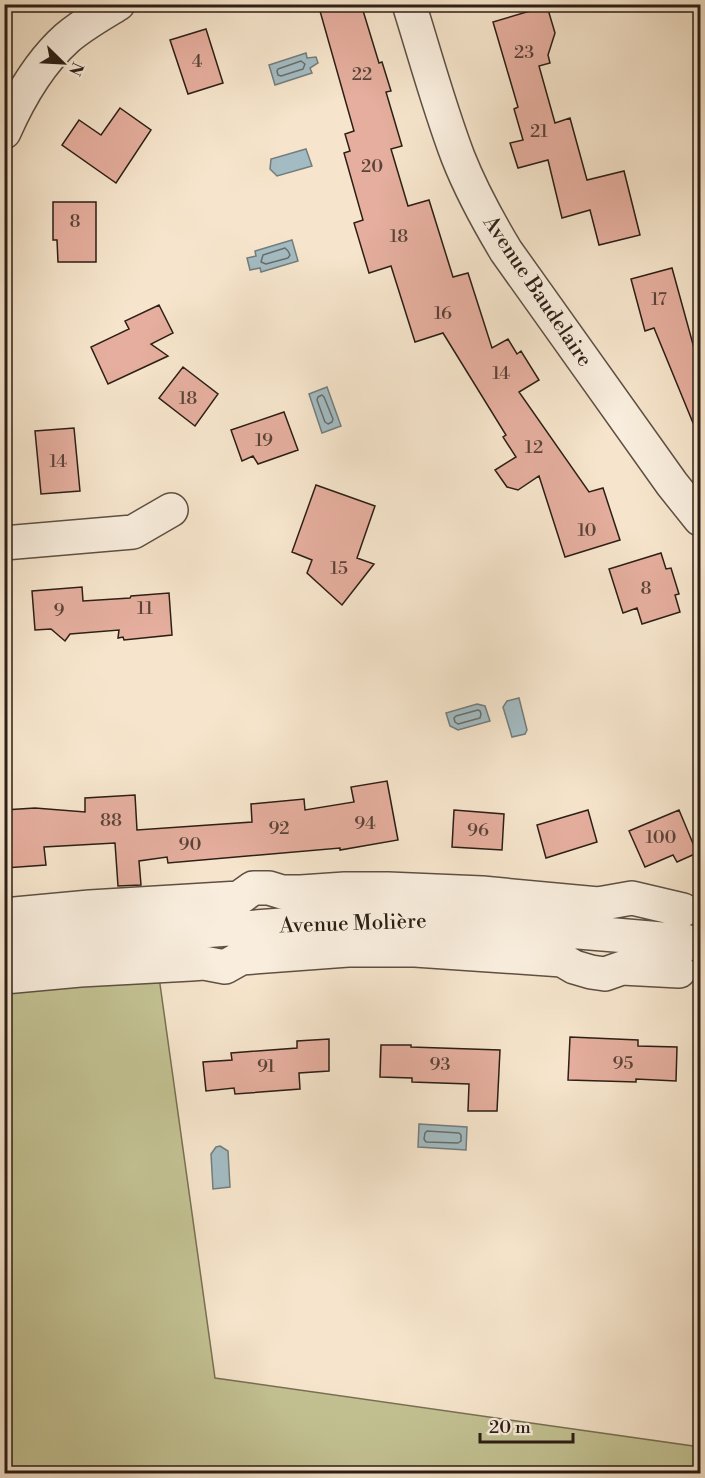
<svg xmlns="http://www.w3.org/2000/svg" width="705" height="1478" font-family="'Libre Bodoni',serif">
	<rect width="100%" height="100%" fill="#f6e5cc"/>
	<filter id="stains"><feTurbulence type="fractalNoise" baseFrequency=".00333" numOctaves="4"/><feColorMatrix values="0 0 0 0 .2 0 0 0 0 .09 0 0 0 0 .02 0 0 0 .5 -.17"/></filter>
	<radialGradient id="worn" r=".72"><stop offset=".6" stop-color="#630" stop-opacity="0"/><stop offset="1" stop-color="#630" stop-opacity=".3"/></radialGradient>
	<path fill="#c3c293" stroke="#787054" stroke-width="1.5" d="M159 977 215 1378 700 1447V1473H5L4 985Z"/>
	<path fill="#a3bcc3" stroke="#737d7e" stroke-width="1.5" d="M306 53 307 58 316 57 318 63 310 68 312 73 275 85 269 65Z
		M306 149 312 166 277 176 270 169 271 159Z
		M292 240 298 261 261 272 260 268 250 270 247 258 256 256 255 251Z
		M327 387 341 426 322 433 309 394Z
		M519 698 527 730 525 734 512 737 503 707 507 701Z
		M477 704 485 706 490 721 458 730 450 726 446 713Z
		M419 1124 467 1127 466 1150 418 1147Z
		M220 1146 228 1151 230 1187 213 1189 211 1154 216 1147Z"/>
	<g fill="none" stroke-linecap="round" stroke-linejoin="round">
		<path stroke="#686e6c" stroke-width="1.5" d="M301 61 305 64 303 69 281 76 278 75 277 71 278 69Z
			M285 248 288 251 290 255 288 258 266 264 261 262 263 255Z
			M322 395 324 397 333 419 332 422 328 424 325 422 317 400 318 397Z
			M478 710 480 711 481 714 480 718 458 724 455 722 454 718 456 716Z
			M427 1131 459 1133 461 1135V1141L458 1143 426 1142 424 1139 425 1133Z"/>
	</g>
	<path fill="#e5ae9e" stroke="#2c1f16" stroke-width="1.5" d="M318 4H361L379 63 382 62 391 91 386 92 402 146 391 149 408 206 429 200 453 277 468 273 492 348 508 339 517 354 521 351 539 380 519 392 589 492 603 488 620 540 565 557 539 476 518 490 507 487 495 470 516 457 503 437 506 435 443 333 415 342 391 266 369 273 354 223 363 220 344 153 350 151 345 134 354 131Z
		M547 6 555 33 548 55 550 63 539 66 555 123 570 118 587 180 624 171 640 235 599 245 590 210 562 218 548 160 518 168 510 143 523 140 514 109 518 107 493 22Z
		M206 29 223 83 188 94 170 40Z
		M120 108 151 130 116 183 62 145 79 120 101 135Z
		M53 202H96V262H58L57 240H53Z
		M672 268 694 348 700 345V440L654 328 645 331 631 279Z
		M159 305 173 333 151 344 168 356 108 384 91 347 129 329 125 321Z
		M183 367 218 394 195 426 159 398Z
		M284 412 298 450 258 464 253 456 242 461 231 430Z
		M74 428 80 491 41 494 35 431Z
		M316 485 375 506 357 558 374 564 342 605 307 573 312 560 292 552Z
		M661 553 666 569 671 568 679 594 675 595 680 612 642 624 637 608 623 613 609 569Z
		M82 587 83 601 130 598 131 596 169 593 172 635 124 640 123 637 118 638 119 630 70 634 65 641 51 629 35 630 32 591Z
		M387 781 398 840 340 850V848L168 863 167 857 139 861 141 885 118 886 115 843 44 847 46 865 5 868 4 810 35 808 85 812V798L135 795 137 830 252 822 251 804 304 799 305 810 354 802 351 787Z
		M454 810 504 814 502 850 452 847Z
		M588 810 597 842 546 858 537 825Z
		M679 810 697 853 677 862 673 855 645 867 629 831Z
		M570 1037 638 1040V1046L677 1047 676 1081 636 1079V1082L568 1080Z
		M329 1039V1071L299 1073 300 1089 235 1094 234 1088 206 1091 203 1062 232 1060 231 1053 297 1048V1041Z
		M381 1045H411V1047L500 1050 497 1111H468L469 1084 412 1082V1078L380 1077Z"/>
	<g fill="none" stroke-linecap="round" stroke-linejoin="round">
		<g stroke="#5e5044" stroke-width="36">
			<path id="minor" d="M409 4C425 55 439 107 458 157 471 190 488 221 506 251L672 484 700 519
				M4 132C19 98 39 63 67 38 82 25 100 15 118 4
				M4 543 133 532 171 510
				M4 915 90 907 239 898 253 888H269L282 892H301L345 889H388L482 893 598 904 632 898 683 910
				M4 946 322 922 433 920 615 935 685 941 700 945
				M4 977 80 970 191 964 204 963 225 967 241 958 348 950H415L562 960 574 967 591 972 605 974 622 968 679 971"/>
		</g>
		<use href="#minor" stroke="#f9eede" stroke-width="33"/>
	</g>
	<g text-anchor="middle" stroke-width="4.5" stroke-linejoin="round" paint-order="stroke">
		<g font-size="18" fill="#5a4338">
			<text x="524" y="58">23</text>
			<text x="197" y="67">4</text>
			<text x="362" y="80">22</text>
			<text x="539" y="137">21</text>
			<text x="372" y="172">20</text>
			<text x="75" y="227">8</text>
			<text x="399" y="242">18</text>
			<text x="659" y="305">17</text>
			<text x="443" y="319">16</text>
			<text x="501" y="379">14</text>
			<text x="188" y="404">18</text>
			<text x="264" y="446">19</text>
			<text x="534" y="453">12</text>
			<text x="58" y="467">14</text>
			<text x="587" y="536">10</text>
			<text x="339" y="574">15</text>
			<text x="646" y="594">8</text>
			<text x="145" y="614">11</text>
			<text x="59" y="616">9</text>
			<text x="111" y="826">88</text>
			<text x="365" y="829">94</text>
			<text x="279" y="834">92</text>
			<text x="478" y="836">96</text>
			<text x="661" y="843">100</text>
			<text x="190" y="850">90</text>
			<text x="623" y="1069">95</text>
			<text x="440" y="1070">93</text>
			<text x="266" y="1072">91</text>
		</g>
		<g font-size="21" fill="#2c1f16" stroke="#f9eede">
			<text transform="translate(538 291) rotate(56)" y="7">Avenue Baudelaire</text>
			<text transform="translate(353 923) rotate(-2)" y="7">Avenue Molière</text>
		</g>
	</g>
	<rect width="705" height="1478" fill="none" stroke="#f6e5cc" stroke-width="24"/>
	<rect x="6" y="6" width="693" height="1466" fill="none" stroke="#2c1f16" stroke-width="3"/>
	<rect x="12" y="12" width="681" height="1454" fill="none" stroke="#2c1f16" stroke-width="1.5"/>
	<g transform="translate(63 63) rotate(114)" stroke="#f9eede" stroke-width="4.5" paint-order="stroke">
	<path d="M0-4.5L10 22L0 15L-10 22Z" fill="#2c1f16"/>
	<text y="-9" font-size="16" font-weight="bold" text-anchor="middle" fill="#2c1f16">N</text>
	</g>
	<path d="M480 1433v9h93v-9" fill="none" stroke="#2c1f16" stroke-width="3"/>
	<text x="489" y="1433" font-size="18" fill="#2c1f16" stroke="#f9eede" stroke-width="4.5" paint-order="stroke">20 m</text>
	<rect width="100%" height="100%" filter="url(#stains)"/>
	<rect width="100%" height="100%" fill="url(#worn)"/>
</svg>
